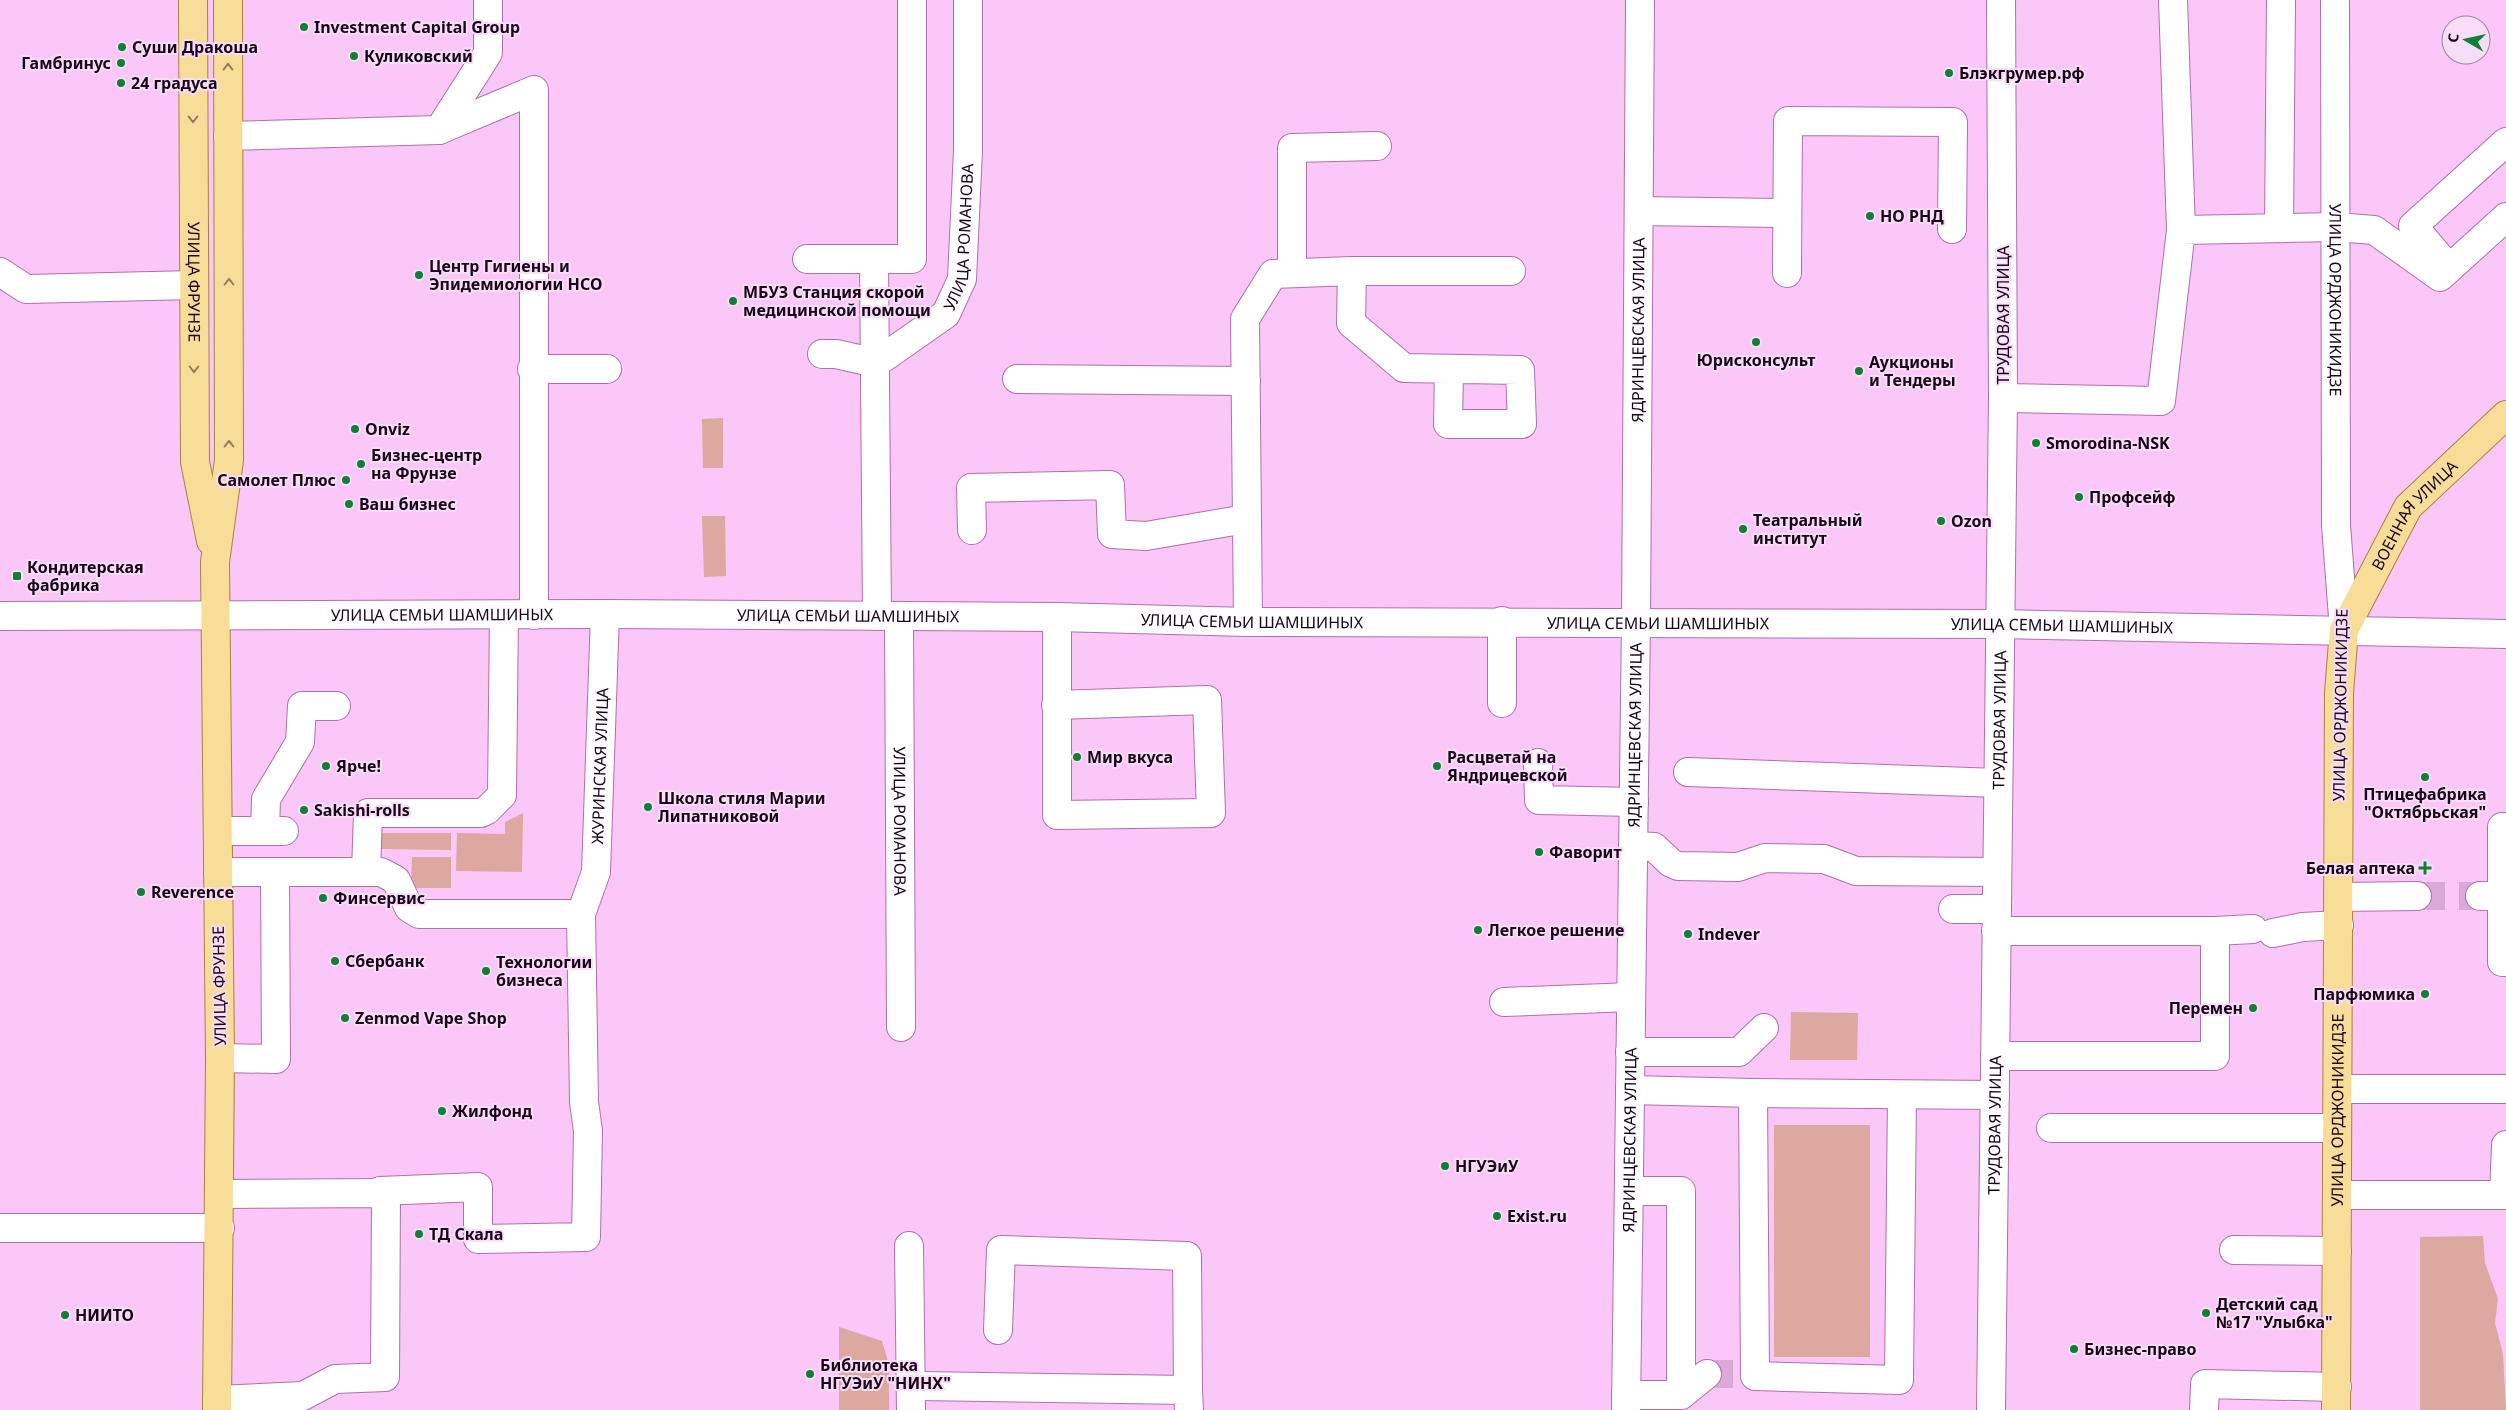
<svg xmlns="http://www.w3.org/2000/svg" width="2506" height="1410" font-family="'Noto Sans',sans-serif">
	<rect width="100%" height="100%" fill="#fbc6f8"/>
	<path fill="#dca8a0" d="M723 418V468H703L702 419Z
		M702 516H725L726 576 704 577Z
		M523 813 522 872 456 871 457 833 505 834V822Z
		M380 833H451V850L380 849Z
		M412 857H451V888H416L411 881Z
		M1791 1012 1858 1013 1857 1060H1790Z
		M1774 1125H1870V1357H1774Z
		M2483 1236 2485 1263 2498 1299 2495 1323 2503 1354 2506 1410H2420V1237Z
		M839 1327 882 1341 889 1365V1410H839Z"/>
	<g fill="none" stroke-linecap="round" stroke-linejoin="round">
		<path stroke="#d9a9d7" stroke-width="28" stroke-dasharray="28 14" stroke-linecap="butt" d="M2417 896H2480
			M1707 1374H1733"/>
		<g stroke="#ae71ab" stroke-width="30">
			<g id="minor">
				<path d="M2173 0 2181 230"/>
				<path id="s1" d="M2335 0 2336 525 2344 630"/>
				<path d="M439 130 488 53V0"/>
				<path d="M228 136 439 130 534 90V615"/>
				<path d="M1639 211 1787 213"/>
				<path d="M2279 228 2281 0"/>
				<path d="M807 259H874"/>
				<path d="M2449 268 2413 226 2506 142"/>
				<path d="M1352 271H1511"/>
				<path d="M0 272 26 289 194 285"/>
				<path d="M1292 273V148L1377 146"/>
				<path d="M1787 273 1788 121 1953 122 1952 229"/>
				<path d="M822 354H836L876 363"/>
				<path id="s2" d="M876 363 946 314 962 279 968 150V0"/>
				<path d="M532 369H607"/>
				<path d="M1017 379 1246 381"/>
				<path d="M2003 398 2161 401 2181 230 2336 227 2374 230 2440 277 2506 217"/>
				<path d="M972 530 971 488 1110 485 1112 534 1146 536 1246 519"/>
				<path id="s3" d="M0 616 605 614 1057 617 1248 622 2000 624 2506 634"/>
				<path d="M877 616 874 259H912V0"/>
				<path id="s4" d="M899 616 901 1027"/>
				<path d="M1248 622 1245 319 1273 274 1352 271 1351 323 1404 368 1520 370 1522 424H1448L1449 369"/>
				<path d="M1502 703V621"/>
				<path d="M1056 705 1207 700 1211 813 1057 815V617"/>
				<path d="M1538 763 1539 800 1634 802"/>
				<path d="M1688 772 1998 783"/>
				<path d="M218 831H284"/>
				<path d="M265 831 266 799 300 742 302 706H336"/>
				<path d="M1633 846 1654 847 1671 863 1678 866 1738 867 1765 858 1824 859 1856 871 1997 872"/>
				<path d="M218 872H381L396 880 409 908 419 914H581"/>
				<path d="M366 872 368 813H481L487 810 502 795 504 615"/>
				<path d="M2480 896H2502V962H2506"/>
				<path d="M2502 896V827H2506"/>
				<path d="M2339 897 2417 896"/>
				<path d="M1953 909H1997"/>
				<path d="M2215 931 2253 929"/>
				<path d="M2273 933 2303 927 2339 925"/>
				<path d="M1504 1002 1631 997"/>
				<path d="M1630 1052H1739L1764 1028"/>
				<path d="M1995 1056H2215V931H1996"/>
				<path d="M220 1058 276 1059 275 872"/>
				<path d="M2338 1089H2506"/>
				<path d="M1630 1090 1753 1093 1995 1095"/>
				<path d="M1753 1093 1755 1376 1899 1380 1902 1095"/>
				<path d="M2051 1128H2337"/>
				<path id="s5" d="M380 1191 478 1187V1239L586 1237 588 1131 584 1102 581 914 596 872 605 614"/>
				<path d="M2337 1195H2506"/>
				<path d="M2504 1195 2506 1145"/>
				<path d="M0 1228H220"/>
				<path d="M909 1246 911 1410"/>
				<path d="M2234 1250 2337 1251"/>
				<path d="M998 1330 1001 1250 1187 1256 1188 1390"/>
				<path d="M919 1386 1188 1390 1189 1410"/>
				<path d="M1626 1395H1681V1191H1629"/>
				<path d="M1681 1395 1707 1374"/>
				<path d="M217 1400 303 1396 335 1379 385 1377 386 1193 220 1194"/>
				<path id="s6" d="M1626 1410 1636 621 1640 0"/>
				<path id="s7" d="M1991 1410 2003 398 2001 0"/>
				<path d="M2204 1410 2205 1384 2337 1387"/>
			</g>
		</g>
		<g stroke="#a68340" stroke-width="30">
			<g id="major">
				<path id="s8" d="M193 0 195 462 211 541"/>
				<path d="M217 1410 220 1058 215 562 229 460 228 0"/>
				<path id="s9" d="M2336 1410 2339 693 2344 630 2408 507 2506 415"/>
			</g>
		</g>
		<use href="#minor" stroke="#fff" stroke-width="28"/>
		<use href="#major" stroke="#f7dd98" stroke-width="28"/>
	</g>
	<defs><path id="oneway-chevron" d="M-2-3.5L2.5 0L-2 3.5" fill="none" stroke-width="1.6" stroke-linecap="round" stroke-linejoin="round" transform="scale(1.25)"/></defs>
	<g stroke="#947b5f">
		<use href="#oneway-chevron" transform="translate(228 67) rotate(-90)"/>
		<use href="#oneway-chevron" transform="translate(193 119) rotate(90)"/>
		<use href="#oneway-chevron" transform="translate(229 282) rotate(-90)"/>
		<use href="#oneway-chevron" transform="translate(194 369) rotate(90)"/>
		<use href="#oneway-chevron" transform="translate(229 444) rotate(-90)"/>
	</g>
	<g fill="#107f36" stroke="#f8ddf6" stroke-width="2">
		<circle cx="304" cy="27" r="5"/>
		<circle cx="122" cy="47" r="5"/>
		<circle cx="354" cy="56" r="5"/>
		<circle cx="121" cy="63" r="5"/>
		<circle cx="1949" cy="73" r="5"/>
		<circle cx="121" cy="83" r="5"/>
		<circle cx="1870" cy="216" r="5"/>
		<circle cx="419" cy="275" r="5"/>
		<circle cx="733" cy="301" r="5"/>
		<circle cx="1756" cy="342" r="5"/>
		<circle cx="1859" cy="371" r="5"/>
		<circle cx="355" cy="429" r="5"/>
		<circle cx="2036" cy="443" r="5"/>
		<circle cx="361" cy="464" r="5"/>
		<circle cx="346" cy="480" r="5"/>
		<circle cx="2079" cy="497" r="5"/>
		<circle cx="349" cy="504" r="5"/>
		<circle cx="1941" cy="521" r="5"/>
		<circle cx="1743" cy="529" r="5"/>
		<rect x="12" y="571" width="10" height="10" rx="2.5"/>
		<circle cx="1077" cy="757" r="5"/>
		<circle cx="326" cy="766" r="5"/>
		<circle cx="1437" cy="766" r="5"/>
		<circle cx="2425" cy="777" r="5"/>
		<circle cx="648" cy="807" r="5"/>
		<circle cx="304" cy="810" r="5"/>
		<circle cx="1539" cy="852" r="5"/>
		<path d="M2422.5 860.5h5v5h5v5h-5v5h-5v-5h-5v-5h5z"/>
		<circle cx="141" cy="892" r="5"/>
		<circle cx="323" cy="898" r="5"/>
		<circle cx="1478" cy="930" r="5"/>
		<circle cx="1688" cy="934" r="5"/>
		<circle cx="335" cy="961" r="5"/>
		<circle cx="486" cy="971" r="5"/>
		<circle cx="2425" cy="994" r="5"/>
		<circle cx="2253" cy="1008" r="5"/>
		<circle cx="345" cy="1018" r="5"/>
		<circle cx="442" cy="1111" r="5"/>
		<circle cx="1445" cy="1166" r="5"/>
		<circle cx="1497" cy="1216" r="5"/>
		<circle cx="419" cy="1234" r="5"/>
		<circle cx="2206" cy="1313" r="5"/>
		<circle cx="65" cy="1315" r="5"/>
		<circle cx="2074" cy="1349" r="5"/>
		<circle cx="810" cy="1374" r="5"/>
	</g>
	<g text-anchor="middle" stroke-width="4" stroke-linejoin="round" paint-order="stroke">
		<g font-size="16" font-weight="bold" fill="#1a041a" stroke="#f8ddf6" text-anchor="start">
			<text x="314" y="33">Investment Capital Group</text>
			<text x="132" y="53">Суши Дракоша</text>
			<text x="364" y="62">Куликовский</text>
			<text x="111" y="69" text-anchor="end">Гамбринус</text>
			<text x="1959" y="79">Блэкгрумер.рф</text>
			<text x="131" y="89">24 градуса</text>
			<text x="1880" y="222">НО РНД</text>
			<text x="429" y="272">Центр Гигиены и<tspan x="429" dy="18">Эпидемиологии НСО</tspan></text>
			<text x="743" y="298">МБУЗ Станция скорой<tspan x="743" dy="18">медицинской помощи</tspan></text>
			<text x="1756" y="366" text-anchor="middle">Юрисконсульт</text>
			<text x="1869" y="368">Аукционы<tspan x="1869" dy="18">и Тендеры</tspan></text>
			<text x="365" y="435">Onviz</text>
			<text x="2046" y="449">Smorodina-NSK</text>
			<text x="371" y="461">Бизнес-центр<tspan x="371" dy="18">на Фрунзе</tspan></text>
			<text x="336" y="486" text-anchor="end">Самолет Плюс</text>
			<text x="2089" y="503">Профсейф</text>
			<text x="359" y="510">Ваш бизнес</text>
			<text x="1753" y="526">Театральный<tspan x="1753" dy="18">институт</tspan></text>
			<text x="1951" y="527">Ozon</text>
			<text x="27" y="573">Кондитерская<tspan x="27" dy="18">фабрика</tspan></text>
			<text x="1087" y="763">Мир вкуса</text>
			<text x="1447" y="763">Расцветай на<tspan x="1447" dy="18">Яндрицевской</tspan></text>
			<text x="336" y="772">Ярче!</text>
			<text x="2425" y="800" text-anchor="middle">Птицефабрика<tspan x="2425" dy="18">"Октябрьская"</tspan></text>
			<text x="658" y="804">Школа стиля Марии<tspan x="658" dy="18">Липатниковой</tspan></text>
			<text x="314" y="816">Sakishi-rolls</text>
			<text x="1549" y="858">Фаворит</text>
			<text x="2415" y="874" text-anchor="end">Белая аптека</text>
			<text x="151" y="898">Reverence</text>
			<text x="333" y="904">Финсервис</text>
			<text x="1488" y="936">Легкое решение</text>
			<text x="1698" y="940">Indever</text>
			<text x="345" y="967">Сбербанк</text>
			<text x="496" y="968">Технологии<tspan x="496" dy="18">бизнеса</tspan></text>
			<text x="2415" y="1000" text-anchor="end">Парфюмика</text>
			<text x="2243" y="1014" text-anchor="end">Перемен</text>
			<text x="355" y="1024">Zenmod Vape Shop</text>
			<text x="452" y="1117">Жилфонд</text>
			<text x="1455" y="1172">НГУЭиУ</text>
			<text x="1507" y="1222">Exist.ru</text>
			<text x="429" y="1240">ТД Скала</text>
			<text x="2216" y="1310">Детский сад<tspan x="2216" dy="18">№17 "Улыбка"</tspan></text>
			<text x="75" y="1321">НИИТО</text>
			<text x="2084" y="1355">Бизнес-право</text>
			<text x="820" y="1371">Библиотека<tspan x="820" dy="18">НГУЭиУ "НИНХ"</tspan></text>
		</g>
		<g font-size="16" fill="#1a041a" stroke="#f8ddf6">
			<text dy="6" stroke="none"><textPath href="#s2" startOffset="165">УЛИЦА РОМАНОВА</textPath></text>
			<text dy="6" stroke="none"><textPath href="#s8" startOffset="282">УЛИЦА ФРУНЗЕ</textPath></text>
			<text dy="6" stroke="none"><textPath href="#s1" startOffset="300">УЛИЦА ОРДЖОНИКИДЗЕ</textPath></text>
			<text transform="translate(2003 315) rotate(-90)" y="6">ТРУДОВАЯ УЛИЦА</text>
			<text dy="6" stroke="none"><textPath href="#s6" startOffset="1080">ЯДРИНЦЕВСКАЯ УЛИЦА</textPath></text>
			<text dy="6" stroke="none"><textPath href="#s9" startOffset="916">ВОЕННАЯ УЛИЦА</textPath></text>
			<text dy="6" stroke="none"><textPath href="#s3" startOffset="442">УЛИЦА СЕМЬИ ШАМШИНЫХ</textPath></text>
			<text dy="6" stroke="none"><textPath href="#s3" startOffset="848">УЛИЦА СЕМЬИ ШАМШИНЫХ</textPath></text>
			<text dy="6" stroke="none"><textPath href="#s3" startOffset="1252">УЛИЦА СЕМЬИ ШАМШИНЫХ</textPath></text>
			<text dy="6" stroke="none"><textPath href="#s3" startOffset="1658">УЛИЦА СЕМЬИ ШАМШИНЫХ</textPath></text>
			<text dy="6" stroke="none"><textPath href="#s3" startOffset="2062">УЛИЦА СЕМЬИ ШАМШИНЫХ</textPath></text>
			<text transform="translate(2340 705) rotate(-89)" y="6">УЛИЦА ОРДЖОНИКИДЗЕ</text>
			<text dy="6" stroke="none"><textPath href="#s7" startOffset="690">ТРУДОВАЯ УЛИЦА</textPath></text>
			<text dy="6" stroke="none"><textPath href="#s6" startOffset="675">ЯДРИНЦЕВСКАЯ УЛИЦА</textPath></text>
			<text dy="6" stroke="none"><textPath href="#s5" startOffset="732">ЖУРИНСКАЯ УЛИЦА</textPath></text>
			<text dy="6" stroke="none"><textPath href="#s4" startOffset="205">УЛИЦА РОМАНОВА</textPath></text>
			<text transform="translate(219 986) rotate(-91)" y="6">УЛИЦА ФРУНЗЕ</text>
			<text dy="6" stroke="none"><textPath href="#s9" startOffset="300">УЛИЦА ОРДЖОНИКИДЗЕ</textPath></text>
			<text dy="6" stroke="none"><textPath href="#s7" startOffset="285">ТРУДОВАЯ УЛИЦА</textPath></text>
			<text dy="6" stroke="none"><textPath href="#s6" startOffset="270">ЯДРИНЦЕВСКАЯ УЛИЦА</textPath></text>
		</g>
	</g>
	<g transform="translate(2466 40) rotate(279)"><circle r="24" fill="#f8ddf6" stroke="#9f869e"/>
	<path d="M0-4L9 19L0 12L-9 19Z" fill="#107f36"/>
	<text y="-8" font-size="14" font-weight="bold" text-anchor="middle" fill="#1a041a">С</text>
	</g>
</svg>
